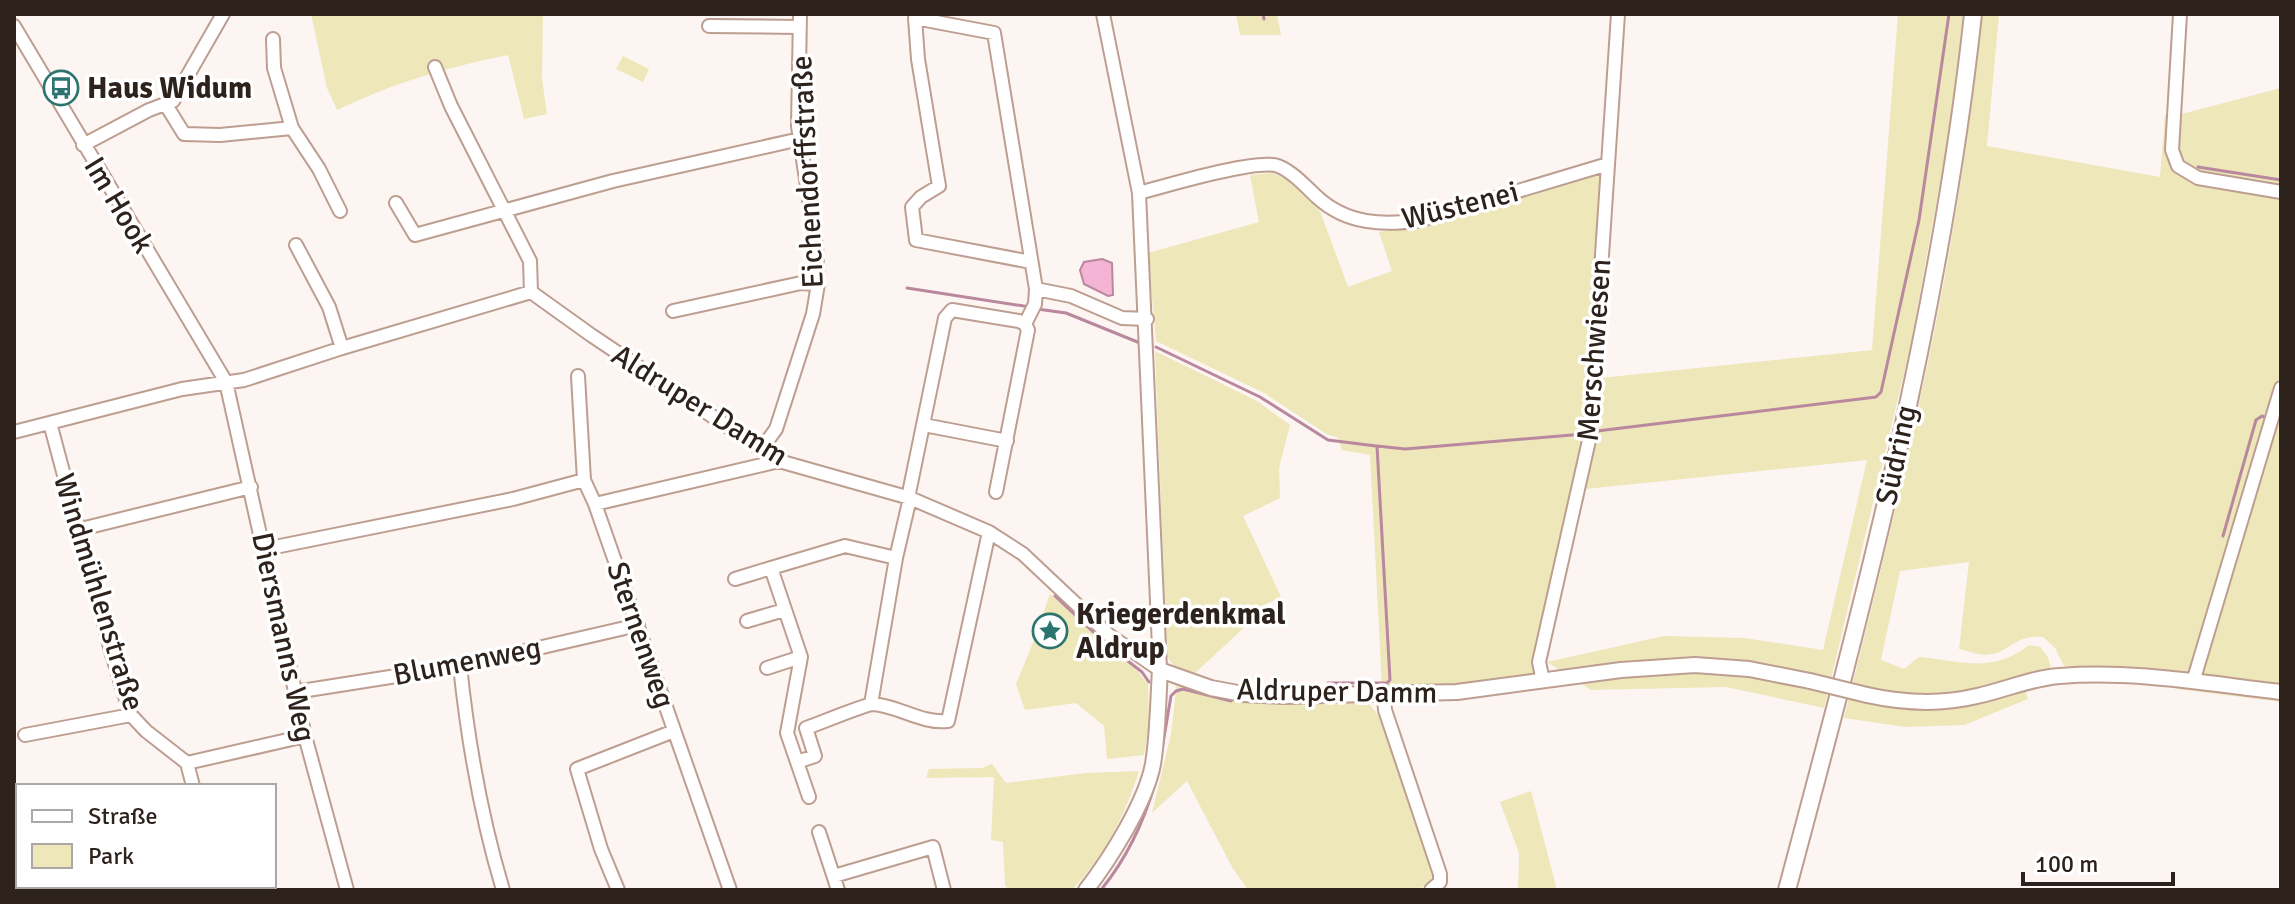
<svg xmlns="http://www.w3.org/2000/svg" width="2295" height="904" font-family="Signika,sans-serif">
	<rect width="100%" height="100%" fill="#fcf5f2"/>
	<path fill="#ede7ba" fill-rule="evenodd" d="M311 14H543L542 78 547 114 524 119 508 55C444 68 396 82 337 110L327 88Z
		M1236 14H1277L1281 35H1240Z
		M1898 14H1963L1949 133 1910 348 1824 708 1726 687 1591 690 1547 662 1664 636 1745 638 1823 650 1867 460 1585 489 1594 442 1600 378 1872 350Z
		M1981 14H1999L1987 146 2160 177 2165 115H2178L2281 88V190L2272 197 2281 199V702L2177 689 2181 674 2064 666 2055 648 2043 637C2014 634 2009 654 1986 655 1978 655 1968 651 1959 649L1969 562 1900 571 1881 660 1904 669 1919 657C1962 661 1993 674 2029 645L2040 647 2048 657 2051 669 2021 676 2028 699 1964 725 1905 727 1844 718C1902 487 1961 251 1981 14ZM2268 409 2279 412 2232 542Z
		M623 56 649 69 643 82 616 69Z
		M1603 170 1584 441 1535 661 1534 674 1457 686 1382 687 1370 455 1342 450 1337 437 1328 435 1264 393 1156 341 1148 253 1259 222 1250 175 1272 173 1288 180 1320 211 1348 287 1392 271 1379 232 1418 225Z
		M1155 351 1257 401 1290 425 1279 468 1280 498 1243 516 1281 597 1247 613 1251 621 1192 676 1178 671 1167 657Z
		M1050 594 1133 666 1148 683 1149 723 1144 755 1107 759 1104 726 1076 703 1025 710 1016 684 1034 640 1050 642 1058 627 1043 614Z
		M1177 682 1242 699 1308 703 1367 701 1382 720 1437 877 1431 884 1413 890H1248L1232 867 1187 781 1152 813 1171 734Z
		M992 764 1006 783 1086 773 1139 771C1125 816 1104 856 1072 890H1010L1005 886 1003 842 991 840 994 777 926 778 929 769 982 768Z
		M1531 791 1557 890H1518L1519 853 1500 802Z"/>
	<path fill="#f4b4d5" stroke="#b9889e" stroke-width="2" d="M1102 259 1112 263 1113 295 1108 296 1084 284 1080 270 1084 262Z"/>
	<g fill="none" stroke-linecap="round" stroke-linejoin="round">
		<path stroke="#b9889e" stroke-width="3" d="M1263 14 1264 19
			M2198 167 2281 180
			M907 288 1030 307
			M1037 309 1066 313 1140 343
			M1156 347 1260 397 1328 440 1376 446
			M1597 431 1876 397 1881 392 1919 220 1949 14
			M2223 536 2256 420 2262 416 2267 418
			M1055 596 1106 644 1142 672 1149 682
			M1328 683H1387L1390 680 1377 446 1405 449 1584 434
			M1160 761 1171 696 1176 691 1183 689 1231 701
			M1101 890C1126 859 1144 822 1155 783"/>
		<g stroke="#bd9e91" stroke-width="16">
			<path id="minor" d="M1103 14 1139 193 1160 670
				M2180 14 2172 150 2178 166 2198 178 2281 192
				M14 26 226 382 305 736 347 890
				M709 26 799 27
				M273 39 274 68 292 128
				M435 67 451 106 530 261 531 292
				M166 105 184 134 220 135 292 128 319 169 340 211
				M83 145 149 110 173 101 223 14
				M1139 193C1165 186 1257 158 1278 166 1293 172 1305 186 1317 197 1346 224 1383 226 1421 220L1608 164
				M396 203 415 235 613 181 800 139
				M296 245 329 307 342 348
				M1036 289 1071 296 1122 318 1147 319
				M673 311 801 283 818 284
				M1025 324 1035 304 1036 289 994 33 915 18 918 59 939 186 921 197 912 207 916 240 1031 262
				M578 376 584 480 595 504 730 890
				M50 423 111 651 131 715 146 731 187 763 193 786
				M924 425 1007 441
				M14 432 182 389 244 380 342 348 531 292 591 335 779 461 910 498 989 532 1023 554 1109 635 1160 670
				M756 445 768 440 776 429 813 314 818 284 816 246 798 126 800 14
				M908 498 945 318 952 310 1019 321 1025 324 1028 330 996 492
				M595 504 779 461
				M77 530 251 487
				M265 549 513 499 584 480
				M735 579 771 568
				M747 621 784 610
				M460 666C468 742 481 817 503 890
				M767 668 801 657
				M1543 681 1539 662 1590 436 1618 14
				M2193 682 2281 388
				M295 692 460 666 638 625
				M1384 695 1385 710 1440 874V882L1431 890
				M871 704 896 558 910 498
				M25 735 131 715
				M797 762 787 733 801 657 771 568 845 546 896 558
				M187 763 305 736
				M809 797 797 762 815 756 806 728C818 724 866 704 873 704 899 706 922 724 948 721L989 532
				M819 832 838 890
				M834 876 933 847 944 890
				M214 890V886
				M618 890 601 849 577 769 674 731"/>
		</g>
		<g stroke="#bd9e91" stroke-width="18">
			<path id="tertiary" d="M1867 695C1903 703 1940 705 1977 696 2005 690 2031 678 2060 676 2133 670 2209 684 2281 692
				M1086 890C1110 859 1146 802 1153 764 1158 733 1158 701 1160 670L1211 688 1243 694 1283 696 1457 692 1621 670 1695 665 1749 669 1810 681"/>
		</g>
		<g stroke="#bd9e91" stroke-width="20">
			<path id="secondary" d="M1787 890C1864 602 1941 312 1973 14"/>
		</g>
		<use href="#minor" stroke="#fff" stroke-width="12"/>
		<use href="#tertiary" stroke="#fff" stroke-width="14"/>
		<use href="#secondary" stroke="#fff" stroke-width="16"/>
		<g stroke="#bd9e91" stroke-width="18" stroke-linecap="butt">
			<path id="tertiary-bridge" d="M1810 681 1867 695"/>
		</g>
		<use href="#tertiary-bridge" stroke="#fff" stroke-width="14"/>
	</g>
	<defs>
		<g id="bus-ring" transform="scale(1.8)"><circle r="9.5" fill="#fff" stroke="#2c746e" stroke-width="1.5"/><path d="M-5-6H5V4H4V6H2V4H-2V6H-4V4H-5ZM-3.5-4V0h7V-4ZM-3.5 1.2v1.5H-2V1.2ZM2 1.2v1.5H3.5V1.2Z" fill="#2c746e"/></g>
		<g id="sight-ring" transform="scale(1.8)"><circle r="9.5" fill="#fff" stroke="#2c746e" stroke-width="1.5"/><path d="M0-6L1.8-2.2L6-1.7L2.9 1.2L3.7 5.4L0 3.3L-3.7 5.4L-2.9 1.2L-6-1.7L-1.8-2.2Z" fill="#2c746e"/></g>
	</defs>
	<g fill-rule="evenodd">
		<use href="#bus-ring" x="61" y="88"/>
		<use href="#sight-ring" x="1050" y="631"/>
	</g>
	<g text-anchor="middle" stroke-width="7" stroke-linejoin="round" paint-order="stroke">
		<g font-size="30" font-weight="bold" fill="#2e221d" stroke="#fff" text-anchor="start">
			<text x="87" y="98">Haus Widum</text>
			<text x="1076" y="624">Kriegerdenkmal<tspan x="1076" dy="34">Aldrup</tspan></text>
		</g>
		<g font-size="30" fill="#2e221d" stroke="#fff">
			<text transform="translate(807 172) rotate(-93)" y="10">Eichendorffstraße</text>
			<text transform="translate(119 205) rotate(59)" y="10">Im Hook</text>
			<text transform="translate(1460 205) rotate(-14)" y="10">Wüstenei</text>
			<text transform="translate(1594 350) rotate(-86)" y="10">Merschwiesen</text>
			<text transform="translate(700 405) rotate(32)" y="10">Aldruper Damm</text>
			<text transform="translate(1896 455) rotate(-78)" y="10">Südring</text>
			<text transform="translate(99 592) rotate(73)" y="10">Windmühlenstraße</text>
			<text transform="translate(641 635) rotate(71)" y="10">Sternenweg</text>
			<text transform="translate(284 637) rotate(78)" y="10">Diersmanns Weg</text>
			<text transform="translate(467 661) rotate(-11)" y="10">Blumenweg</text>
			<text transform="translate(1337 691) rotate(1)" y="10">Aldruper Damm</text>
		</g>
	</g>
	<rect width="2295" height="904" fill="none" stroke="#2e221d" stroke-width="32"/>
	<rect x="16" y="784" width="260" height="104" fill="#ffffff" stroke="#aba7a5" stroke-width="2"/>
	<rect x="32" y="810" width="40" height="12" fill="#ffffff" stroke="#aba7a5" stroke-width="2"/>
	<text x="88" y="824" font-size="24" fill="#2e221d">Straße</text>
	<rect x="32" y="844" width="40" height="24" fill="#ede7ba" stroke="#aba7a5" stroke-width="2"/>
	<text x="88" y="864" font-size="24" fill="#2e221d">Park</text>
	<path d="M2023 872v12h150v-12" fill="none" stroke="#2e221d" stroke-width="4"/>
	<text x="2035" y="872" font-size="24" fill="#2e221d" stroke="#ffffff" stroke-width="6" paint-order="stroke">100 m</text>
</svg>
